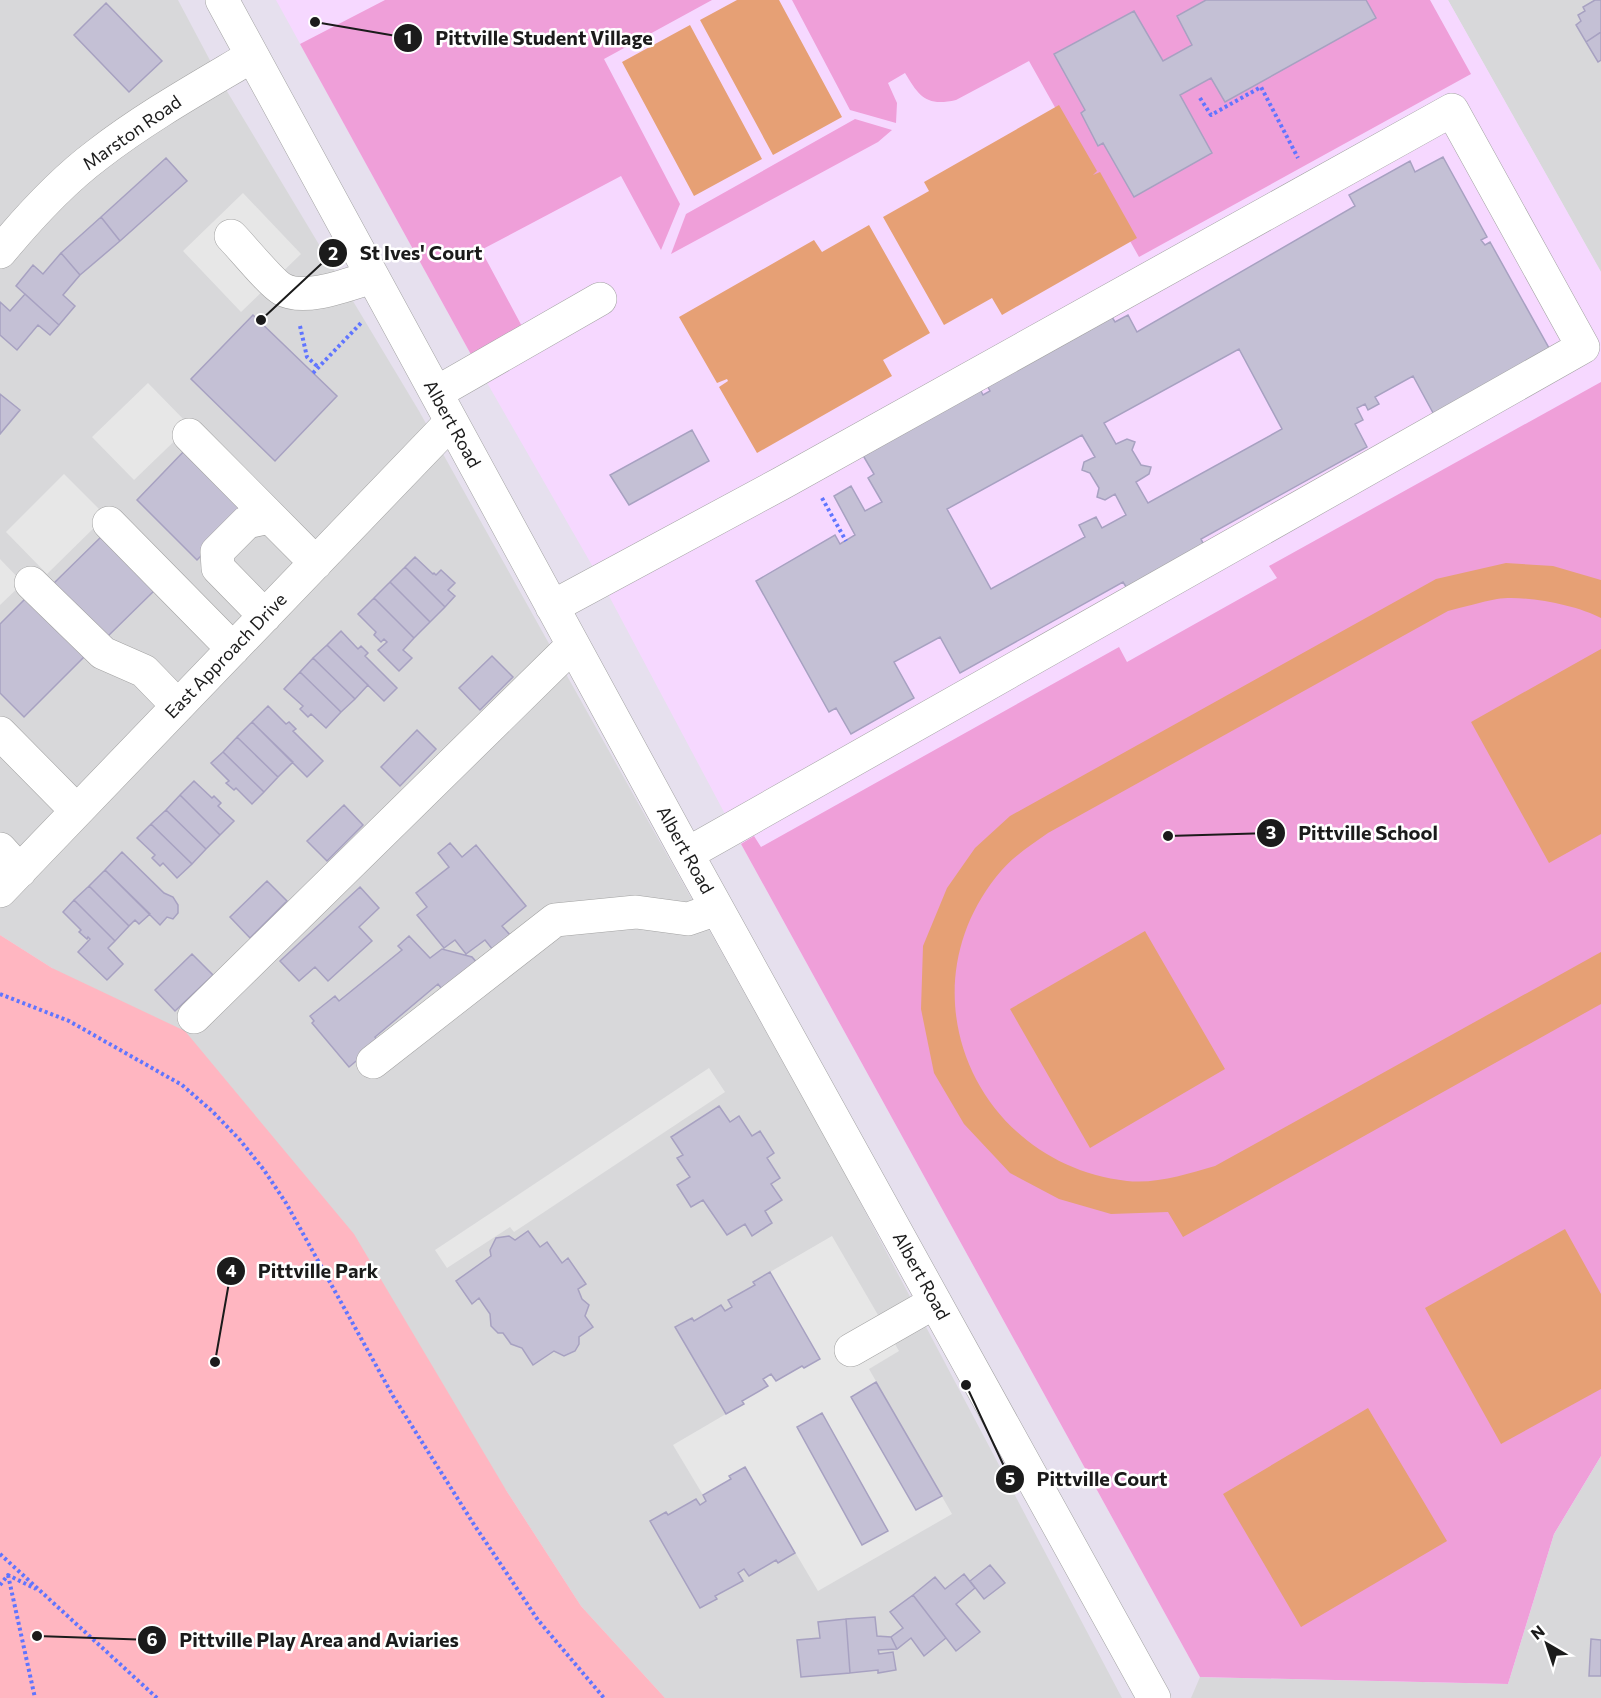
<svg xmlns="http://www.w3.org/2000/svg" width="1601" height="1698" font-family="Commissioner,sans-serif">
	<rect width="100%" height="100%" fill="#e6e0ee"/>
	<path fill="#d8d8da" d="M0 0H178L222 83 419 411 841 1166 1122 1698H665L581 1606 506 1490 52 968 0 935Z
		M1448 0H1601V272Z
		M1601 1456V1698H1191L1200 1677 1508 1684 1554 1534Z"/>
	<path fill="#f6d8ff" d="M276 0H1448L1601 272V1456L1554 1534 1508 1684 1200 1677 741 844 601 581 474 360Z"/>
	<path fill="#ef9fd9" d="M385 0H712L604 59 680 204 661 250 621 176 481 250 525 332 474 360 300 44Z
		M792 0H1430L1471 74 1139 257 1029 61 956 100C926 107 919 96 905 73L888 83 897 103 896 123 850 110Z
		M855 119 892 130 878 142 671 254 686 214Z
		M1601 382V1456L1554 1534 1508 1684 1200 1677 741 844 754 836 761 847 1119 647 1127 662 1277 578 1269 566Z"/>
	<path fill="#ffb6c1" d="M0 935 52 968 185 1031 354 1234 506 1490 581 1606 665 1698H0Z"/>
	<path fill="#e6a075" d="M737 0H779L842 117 773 155 700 20Z
		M690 25 762 159 694 196 622 62Z
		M1059 105 1097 171 1093 175 1100 172 1137 238 1002 315 992 298 944 325 883 217 929 191 924 182Z
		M869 225 930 333 883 360 892 376 757 453 719 387 728 381 727 379 717 383 679 317 814 240 822 252Z
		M1506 563 1553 566 1601 580V618C1576 605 1526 595 1497 599 1481 602 1464 607 1448 611L1048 833C1029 846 1010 859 996 877 902 996 978 1164 1127 1181 1158 1184 1186 1174 1215 1166L1601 952V1004L1183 1237 1168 1212 1111 1214 1059 1199 1010 1173 964 1124 934 1073 921 1009 923 946 947 888 975 848 1010 816 1436 579Z
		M1601 649V834L1549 863 1471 722Z
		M1145 931 1225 1069 1090 1148 1010 1009Z
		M1565 1229 1601 1294V1389L1501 1444 1425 1308Z
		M1368 1408 1447 1541 1301 1627 1223 1494Z"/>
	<path fill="#e7e7e7" d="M243 193 301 254 241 312 183 251Z
		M148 383 190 426 134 480 92 437Z
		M64 474 106 516 47 574 6 532Z
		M0 559 23 583 0 605Z
		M709 1068 725 1092 514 1232 510 1227 447 1268 435 1250Z
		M832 1236 899 1351 869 1369 952 1514 818 1591 745 1467 729 1476 731 1479 703 1495 673 1445 743 1404 742 1401 767 1386 763 1379 771 1374 776 1381 802 1366 804 1368 820 1359 770 1272Z"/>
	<path fill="#c4c0d5" stroke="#a7a1c1" stroke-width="1.5" fill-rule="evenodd" d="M1206 0H1366L1376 18 1225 102 1211 78 1180 95 1212 153 1134 197 1103 143 1098 146 1081 113 1085 110 1054 54 1134 11 1163 61 1192 45 1177 16Z
		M1595 0H1601V32L1586 42 1576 25 1581 21 1578 15 1585 11 1583 7Z
		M106 3 162 61 129 92 74 35Z
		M1601 32V60L1598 62 1586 42Z
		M1443 157 1487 237 1481 240 1485 245 1490 242 1554 357 1438 422 1413 376 1375 397 1379 404 1368 410 1365 404 1357 408 1363 420 1355 424 1367 447 1201 539 1205 547 1128 590 1123 582 960 673 940 637 894 662 914 698 851 734 836 708 829 712 756 581 835 535 840 544 855 535 834 496 851 486 865 511 882 502 868 478 874 474 861 452 980 389 983 395 990 391 983 378 1107 309 1115 322 1128 315 1137 332 1355 206 1349 195 1410 161 1415 172ZM1239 349 1282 429 1148 503 1136 482 1149 474 1151 467 1141 465 1132 450 1135 442 1127 439 1116 444 1104 423ZM1082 435 1095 457 1084 462 1082 470 1090 473 1099 488 1097 497 1105 500 1115 494 1126 515 1102 528 1096 517 1079 525 1085 537 991 589 947 509Z
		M166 158 187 181 120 241 101 217Z
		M101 217 120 241 80 275 61 253Z
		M61 253 80 275 63 295 75 306 59 325 16 286 33 265 43 274Z
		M25 294 59 325 50 335 38 325 17 350 0 335V302L10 311Z
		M253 315 337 396 275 461 191 379Z
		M0 394 20 410 0 434Z
		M692 430 709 461 629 505 610 475Z
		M186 449 247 509 197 560 137 500Z
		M106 532 159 586 104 640 52 585Z
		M415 557 433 574 434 573 436 575 441 570 455 583 448 590 455 596 445 607 405 567Z
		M405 567 445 607 430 622 390 582Z
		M390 582 430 622 414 638 374 598Z
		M32 592 90 651 24 717 0 693V624Z
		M374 598 414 638 403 650 412 658 399 671 378 650 387 642 384 639 381 642 374 635 376 632 358 614Z
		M341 631 358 649 361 646 368 653 365 656 397 688 384 701 327 645Z
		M327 645 368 685 355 699 313 658Z
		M492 656 513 677 480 710 459 688Z
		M313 658 355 699 341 712 300 672Z
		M300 672 341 712 326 728 311 714 308 717 300 709 303 706 284 689Z
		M268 706 286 724 289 722 296 729 293 731 323 761 307 777 252 722Z
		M252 722 293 762 278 777 237 737Z
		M417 730 436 749 400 786 381 767Z
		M237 737 278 777 264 792 223 752Z
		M223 752 264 792 252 804 236 788 234 790 226 783 229 781 211 763Z
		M194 781 212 798 214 796 221 803 218 806 234 821 220 835 180 795Z
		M180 795 220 835 206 849 166 810Z
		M344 805 363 825 327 861 307 841Z
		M166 810 206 849 192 864 151 824Z
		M151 824 192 864 177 878 163 863 160 866 152 858 155 855 137 838Z
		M450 843 462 857 476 845 526 906 502 926 510 935 493 950 485 940 466 954 455 940 444 948 417 915 427 907 416 893 449 867 438 853Z
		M122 852 164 893 173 897 178 905V913L173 919 167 917 160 925 105 870Z
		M105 870 150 914 139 924 135 920 129 926 89 886Z
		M267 881 287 901 250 938 230 917Z
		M89 886 129 926 115 941 74 900Z
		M360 887 379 908 359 927 372 941 328 981 315 967 299 981 280 961Z
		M74 900 115 941 108 948 123 964 107 980 78 952 90 939 88 937 87 939 79 932 81 930 63 912Z
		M409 936 430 958 442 949 472 957 479 965 445 993 438 984 375 1037 379 1042 349 1067 312 1023 314 1021 310 1016 335 996 339 1001 402 950 398 946Z
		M192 954 213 975 175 1011 155 990Z
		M719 1106 730 1122 739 1116 752 1136 760 1131 774 1153 767 1158 780 1178 771 1184 782 1200 765 1211 772 1223 752 1236 745 1224 727 1235 703 1200 691 1207 677 1185 690 1177 677 1158 683 1155 671 1137Z
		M528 1231 540 1247 547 1242 562 1263 568 1258 586 1284 578 1289 582 1299 589 1305 585 1316 593 1327 579 1337V1344L575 1351 564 1356 554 1351 533 1365 522 1348 511 1344 503 1333H498L491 1326 490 1314 479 1298 472 1304 456 1281 491 1256 490 1250 496 1238 509 1236 515 1240Z
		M770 1272 820 1359 804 1368 802 1366 776 1381 771 1374 763 1379 768 1386 742 1401 744 1404 726 1414 675 1327 692 1318 694 1321 721 1305 725 1311 732 1307 728 1300 755 1285 753 1282Z
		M876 1382 942 1496 916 1510 851 1397Z
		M822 1413 888 1531 862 1545 797 1427Z
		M745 1467 795 1553 778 1563 776 1560 749 1576 744 1569 738 1573 743 1581 715 1596 717 1599 700 1608 650 1521 666 1512 668 1515 696 1499 700 1505 706 1501 703 1495 731 1479 729 1476Z
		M990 1565 1005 1583 984 1599 970 1581Z
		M964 1574 975 1588 956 1604 980 1632 956 1651 913 1595 935 1577 945 1589Z
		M913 1595 946 1638 924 1656 911 1638 897 1649 891 1637 903 1628 890 1612Z
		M875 1617 877 1636 891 1637 897 1649 878 1650 879 1654 893 1652 896 1670 878 1673V1670L850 1673 846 1619Z
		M846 1619 850 1673 801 1677 797 1640 820 1638 818 1622Z
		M1591 1639 1601 1640V1676H1589Z"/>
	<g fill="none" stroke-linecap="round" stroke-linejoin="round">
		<g stroke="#a2a2a2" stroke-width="34">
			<path id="minor" d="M222 0 687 854 1154 1698
				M231 236C242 247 271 283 282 289 305 302 349 284 372 277
				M0 252C29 217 61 182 97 155 146 117 200 87 252 56
				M436 393 600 299
				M189 435 316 563
				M109 523 233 649
				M31 583 103 653 144 671 178 706
				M552 607 782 483 1452 110 1583 347 687 854
				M265 616 218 568 217 552 247 522 270 517
				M0 733 77 811
				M0 849 20 871
				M0 891 451 422
				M194 1017 573 645
				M373 1062 555 920 636 912 688 919 717 909
				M851 1350 935 1302"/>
		</g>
		<path stroke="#6075ff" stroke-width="4" stroke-dasharray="3 3" stroke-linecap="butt" d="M1200 98 1211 115 1261 87 1298 158
			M300 326 307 357 318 367
			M313 373 361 323
			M822 498 846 541
			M0 994 69 1021 182 1085 212 1111 240 1140 264 1170 286 1203 393 1396 473 1523 538 1620 604 1698
			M0 1554 157 1698
			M8 1575 35 1698
			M0 1585 8 1575 36 1589"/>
		<use href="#minor" stroke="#fff" stroke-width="33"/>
	</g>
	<g text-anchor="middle" stroke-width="5" stroke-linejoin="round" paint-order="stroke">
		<g font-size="18" fill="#1b1b1b" stroke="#fff">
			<text transform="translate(132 133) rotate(-35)" y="6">Marston Road</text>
			<text transform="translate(452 424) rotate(61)" y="6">Albert Road</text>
			<text transform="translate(226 656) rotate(-46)" y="6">East Approach Drive</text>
			<text transform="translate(685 850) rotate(61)" y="6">Albert Road</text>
			<text transform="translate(921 1276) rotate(61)" y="6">Albert Road</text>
		</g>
	</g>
	<path fill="none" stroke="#1b1b1b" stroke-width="2" d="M315 22L408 38M261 320L333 253M1168 836L1271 833M215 1362L231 1271M966 1385L1010 1479M37 1636L152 1640"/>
	<g fill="#1b1b1b" stroke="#fff" stroke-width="2">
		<circle cx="315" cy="22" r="6"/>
		<circle cx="261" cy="320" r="6"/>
		<circle cx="1168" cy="836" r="6"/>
		<circle cx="215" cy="1362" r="6"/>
		<circle cx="966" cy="1385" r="6"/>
		<circle cx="37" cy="1636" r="6"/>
		<circle cx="408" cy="38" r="15"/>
		<circle cx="333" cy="253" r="15"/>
		<circle cx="1271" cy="833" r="15"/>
		<circle cx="231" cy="1271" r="15"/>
		<circle cx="1010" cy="1479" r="15"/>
		<circle cx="152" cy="1640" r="15"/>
	</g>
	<g font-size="18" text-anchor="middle" font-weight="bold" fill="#fff">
		<text x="408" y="44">1</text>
		<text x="333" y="260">2</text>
		<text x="1271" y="839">3</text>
		<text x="231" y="1277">4</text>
		<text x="1010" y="1485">5</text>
		<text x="152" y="1646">6</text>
	</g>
	<g font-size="20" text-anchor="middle" font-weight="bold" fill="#1b1b1b" stroke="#fff" stroke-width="5" stroke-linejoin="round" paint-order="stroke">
		<text x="544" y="45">Pittville Student Village</text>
		<text x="421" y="260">St Ives' Court</text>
		<text x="1368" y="840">Pittville School</text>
		<text x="318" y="1278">Pittville Park</text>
		<text x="1102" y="1486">Pittville Court</text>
		<text x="319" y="1647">Pittville Play Area and Aviaries</text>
	</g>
	<g transform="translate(1547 1644) rotate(321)" stroke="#ffffff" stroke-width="4.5" paint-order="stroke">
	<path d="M0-4.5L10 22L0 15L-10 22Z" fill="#1b1b1b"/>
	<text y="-9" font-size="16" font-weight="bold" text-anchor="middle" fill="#1b1b1b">N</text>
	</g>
</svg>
